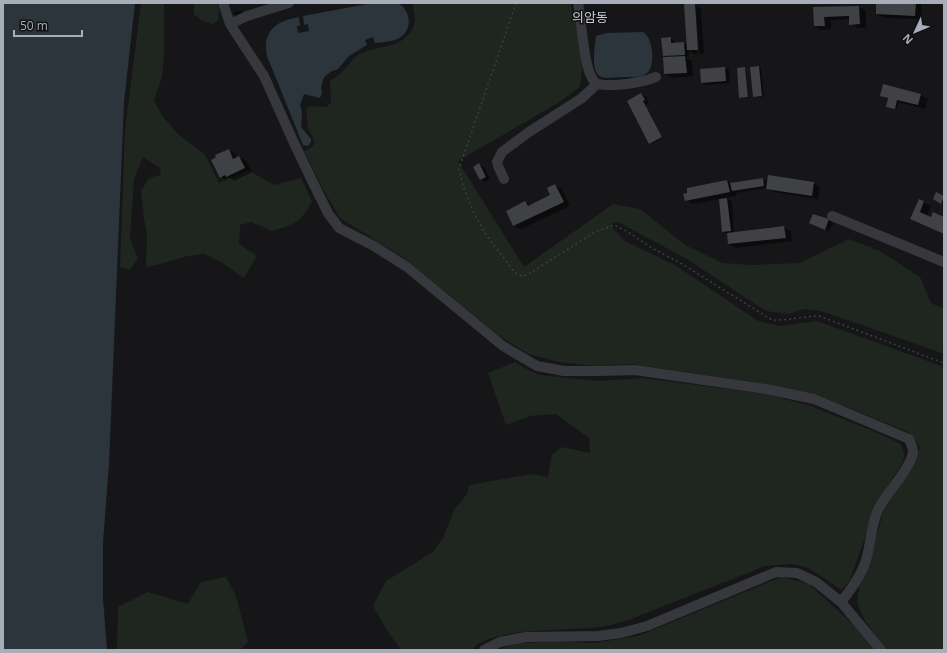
<svg xmlns="http://www.w3.org/2000/svg" width="947" height="653" font-family="'Open Sans','Noto Sans KR',sans-serif">
	<rect width="100%" height="100%" fill="#161618"/>
	<path fill="#1e261f" d="M141 3H164V56L162 77 154 100 162 116 179 135 205 155 219 183 248 170 274 185 301 178 312 201C302 222 293 225 272 231L251 222 240 225 239 244 257 256 244 278 221 262 204 254 187 256 160 264 146 267 147 235 144 219 141 191 149 178 160 175 161 169 143 157 134 179 130 238 138 259 129 270 120 267 125 130Z
		M194 3H217L219 8 218 20 213 24 202 21 194 14Z
		M412 3H570L571 6 579 37 582 68 580 87 558 103 458 161 524 267 613 204 640 209 685 245 722 263 752 265 800 263 849 239 880 251 920 277 931 303 944 309V354L908 341 821 311 805 309 788 314 766 311 687 259 618 222 611 224 615 231 625 241 675 265 758 321 780 326 817 321 944 367V650H887L865 621 857 603 860 581 867 568 883 513 892 494 914 462 920 447 913 437 906 431 814 394 766 384 632 364 594 366 559 362 528 354 498 335 404 258 340 218 321 186 304 151 311 148 315 143 308 127 306 109 311 106 327 107 331 102 330 81C334 78 339 75 342 72 348 67 351 60 357 56 373 45 395 50 408 35 418 24 415 16 412 3Z
		M515 362 526 369 540 375 597 381 643 378 766 394 811 406 878 433 901 444 904 453 903 462 877 503 850 580 842 590 808 568 794 564 765 566 626 621 602 627 520 632 491 638 478 644 471 650H401L388 632 373 606 386 581 433 552 443 538 454 510 467 494 469 485 532 474 548 477 552 454 562 447 590 453 589 438 556 414 530 416 506 425 488 373Z
		M226 577 236 596 248 642 240 650H117L118 607 148 592 188 604 201 582Z
		M781 577 809 584 857 628 875 650H497L518 643 563 641 594 643 638 636Z"/>
	<path fill="#2c353c" d="M3 3H135L124 102 109 464 103 542V598L107 650H3Z
		M373 3H398C412 11 413 32 397 39 390 42 382 42 375 43L373 37 365 40 367 45 349 56 338 69 332 71 324 77 321 87 322 93 320 98 304 94 300 105 302 112 301 127 311 139V142L308 146 303 145 267 56C262 31 276 21 299 17L300 26H297L298 33 309 31 308 24 304 25 303 16Z
		M643 32C653 37 656 66 647 73 641 78 630 77 623 77 617 77 607 79 601 77 590 72 595 46 596 36L607 33Z"/>
	<path fill="#0007" d="M877 3H921L922 19 884 18 877 14Z
		M685 5H694L701 9 704 53 699 54 696 8H694L697 54H694L689 50V57H685L692 61 693 76 672 78 665 74 664 58H667L664 56 662 39 671 38 675 41V44L684 43 687 45Z
		M859 7 866 11V28H857L850 24V19L831 20V29L821 30 815 26 814 8Z
		M240 11 242 12 243 17H235L234 12Z
		M759 67 761 68 764 97H756L754 96 751 68Z
		M725 68 729 70 730 83 706 85 702 83Z
		M745 68 746 70 749 98H742L740 97Z
		M641 94 646 97 649 103 645 105 663 138 652 144 650 143Z
		M881 95H921L928 99 925 109 898 102 897 109 889 107V100Z
		M229 150 235 154 237 158 239 157 246 161 252 172 234 181 229 177 225 179 220 177Z
		M479 165 484 167 490 179 485 182 481 179Z
		M763 179 768 182 813 183 820 187 818 199 774 192 767 188 736 193V196L726 198 732 201 734 233 784 228 791 231 792 241 736 248 729 244 727 234 723 231 720 199 693 204 686 200 727 181 732 184Z
		M555 185 562 189 570 206 521 229 514 226 507 211 525 202 531 206 551 196Z
		M937 193 944 197 943 204 934 199Z
		M919 200 931 206 927 216 932 218H944V234L911 219Z
		M828 220 833 222 829 231 822 229Z"/>
	<path fill="#404145" d="M876 3H916L915 16 876 14Z
		M684 4H695L698 50H687Z
		M859 6 860 24 849 25V16L824 17 825 26H814L813 7Z
		M671 37V43L684 42 685 55 663 56 661 38Z
		M685 56 687 73 664 74 663 57Z
		M759 66 762 96 753 97 750 67Z
		M725 67 726 81 701 83 700 69Z
		M745 67 748 97 739 98 737 68Z
		M883 84 921 94 918 105 897 100 895 109 886 107 888 98 880 96Z
		M641 93 645 100 643 101 662 137 649 144 627 101Z
		M229 149 233 159 239 156 245 168 226 177 225 175 220 178 211 160 216 157 215 155Z
		M479 163 486 177 480 180 473 167Z
		M768 175 814 182 812 196 766 189Z
		M763 178 764 186 732 191 730 183Z
		M727 180 730 192 685 201 683 194 687 193V188Z
		M555 184 564 202 513 226 506 211 525 201 528 206 550 195 547 188Z
		M936 192 944 196 941 204 933 199Z
		M727 198 731 231 722 232 719 199Z
		M919 199 924 201 920 212 931 217 933 212 944 217V234L910 219Z
		M813 214 829 219 825 230 809 223Z
		M784 226 786 238 728 244 727 233Z"/>
	<g fill="none" stroke-linecap="round" stroke-linejoin="round">
		<path stroke="#3d3f44" stroke-width="1.5" stroke-dasharray="2 3" stroke-linecap="butt" d="M516 3 459 169 463 186 473 211 484 232 515 273 522 276 527 275 595 232 614 225 628 232 652 248 682 264 772 320C788 321 803 316 819 316L944 363"/>
		<path stroke="#37383d" stroke-width="10" d="M223 3 230 24 264 76 294 143 317 191 328 213 339 228 374 246 407 267 503 346 537 366 564 371H599L635 370 766 389 814 399 909 439C912 446 915 451 911 459 903 478 887 492 878 510 870 527 871 549 864 566 858 580 850 591 841 602L881 650
			M578 3C582 19 583 74 596 83 601 86 610 85 617 85 630 84 643 82 656 77
			M230 24 247 16 289 3
			M504 179 498 166 497 162 502 152 529 132 582 98 597 84
			M832 216 944 262
			M484 650 500 642 526 637 598 636 621 633 647 626 776 572 797 573 816 582 841 602"/>
	</g>
	<g text-anchor="middle" stroke-width="3" stroke-linejoin="round" paint-order="stroke">
		<g font-size="13" fill="#c9ccd4" stroke="#111113">
			<text x="590" y="22">의암동</text>
		</g>
	</g>
	<rect width="947" height="653" fill="none" stroke="#a8adb8" stroke-width="8"/>
	<g transform="translate(915 32) rotate(226)" stroke="#111113" stroke-width="3" paint-order="stroke">
	<path d="M0-3L7 15L0 10L-7 15Z" fill="#a8adb8"/>
	<text y="-6" font-size="11" font-weight="bold" text-anchor="middle" fill="#a8adb8">N</text>
	</g>
	<path d="M14 30v6h68v-6" fill="none" stroke="#a8adb8" stroke-width="2"/>
	<text x="20" y="30" font-size="12" fill="#a8adb8" stroke="#111113" stroke-width="3" paint-order="stroke">50 m</text>
</svg>
